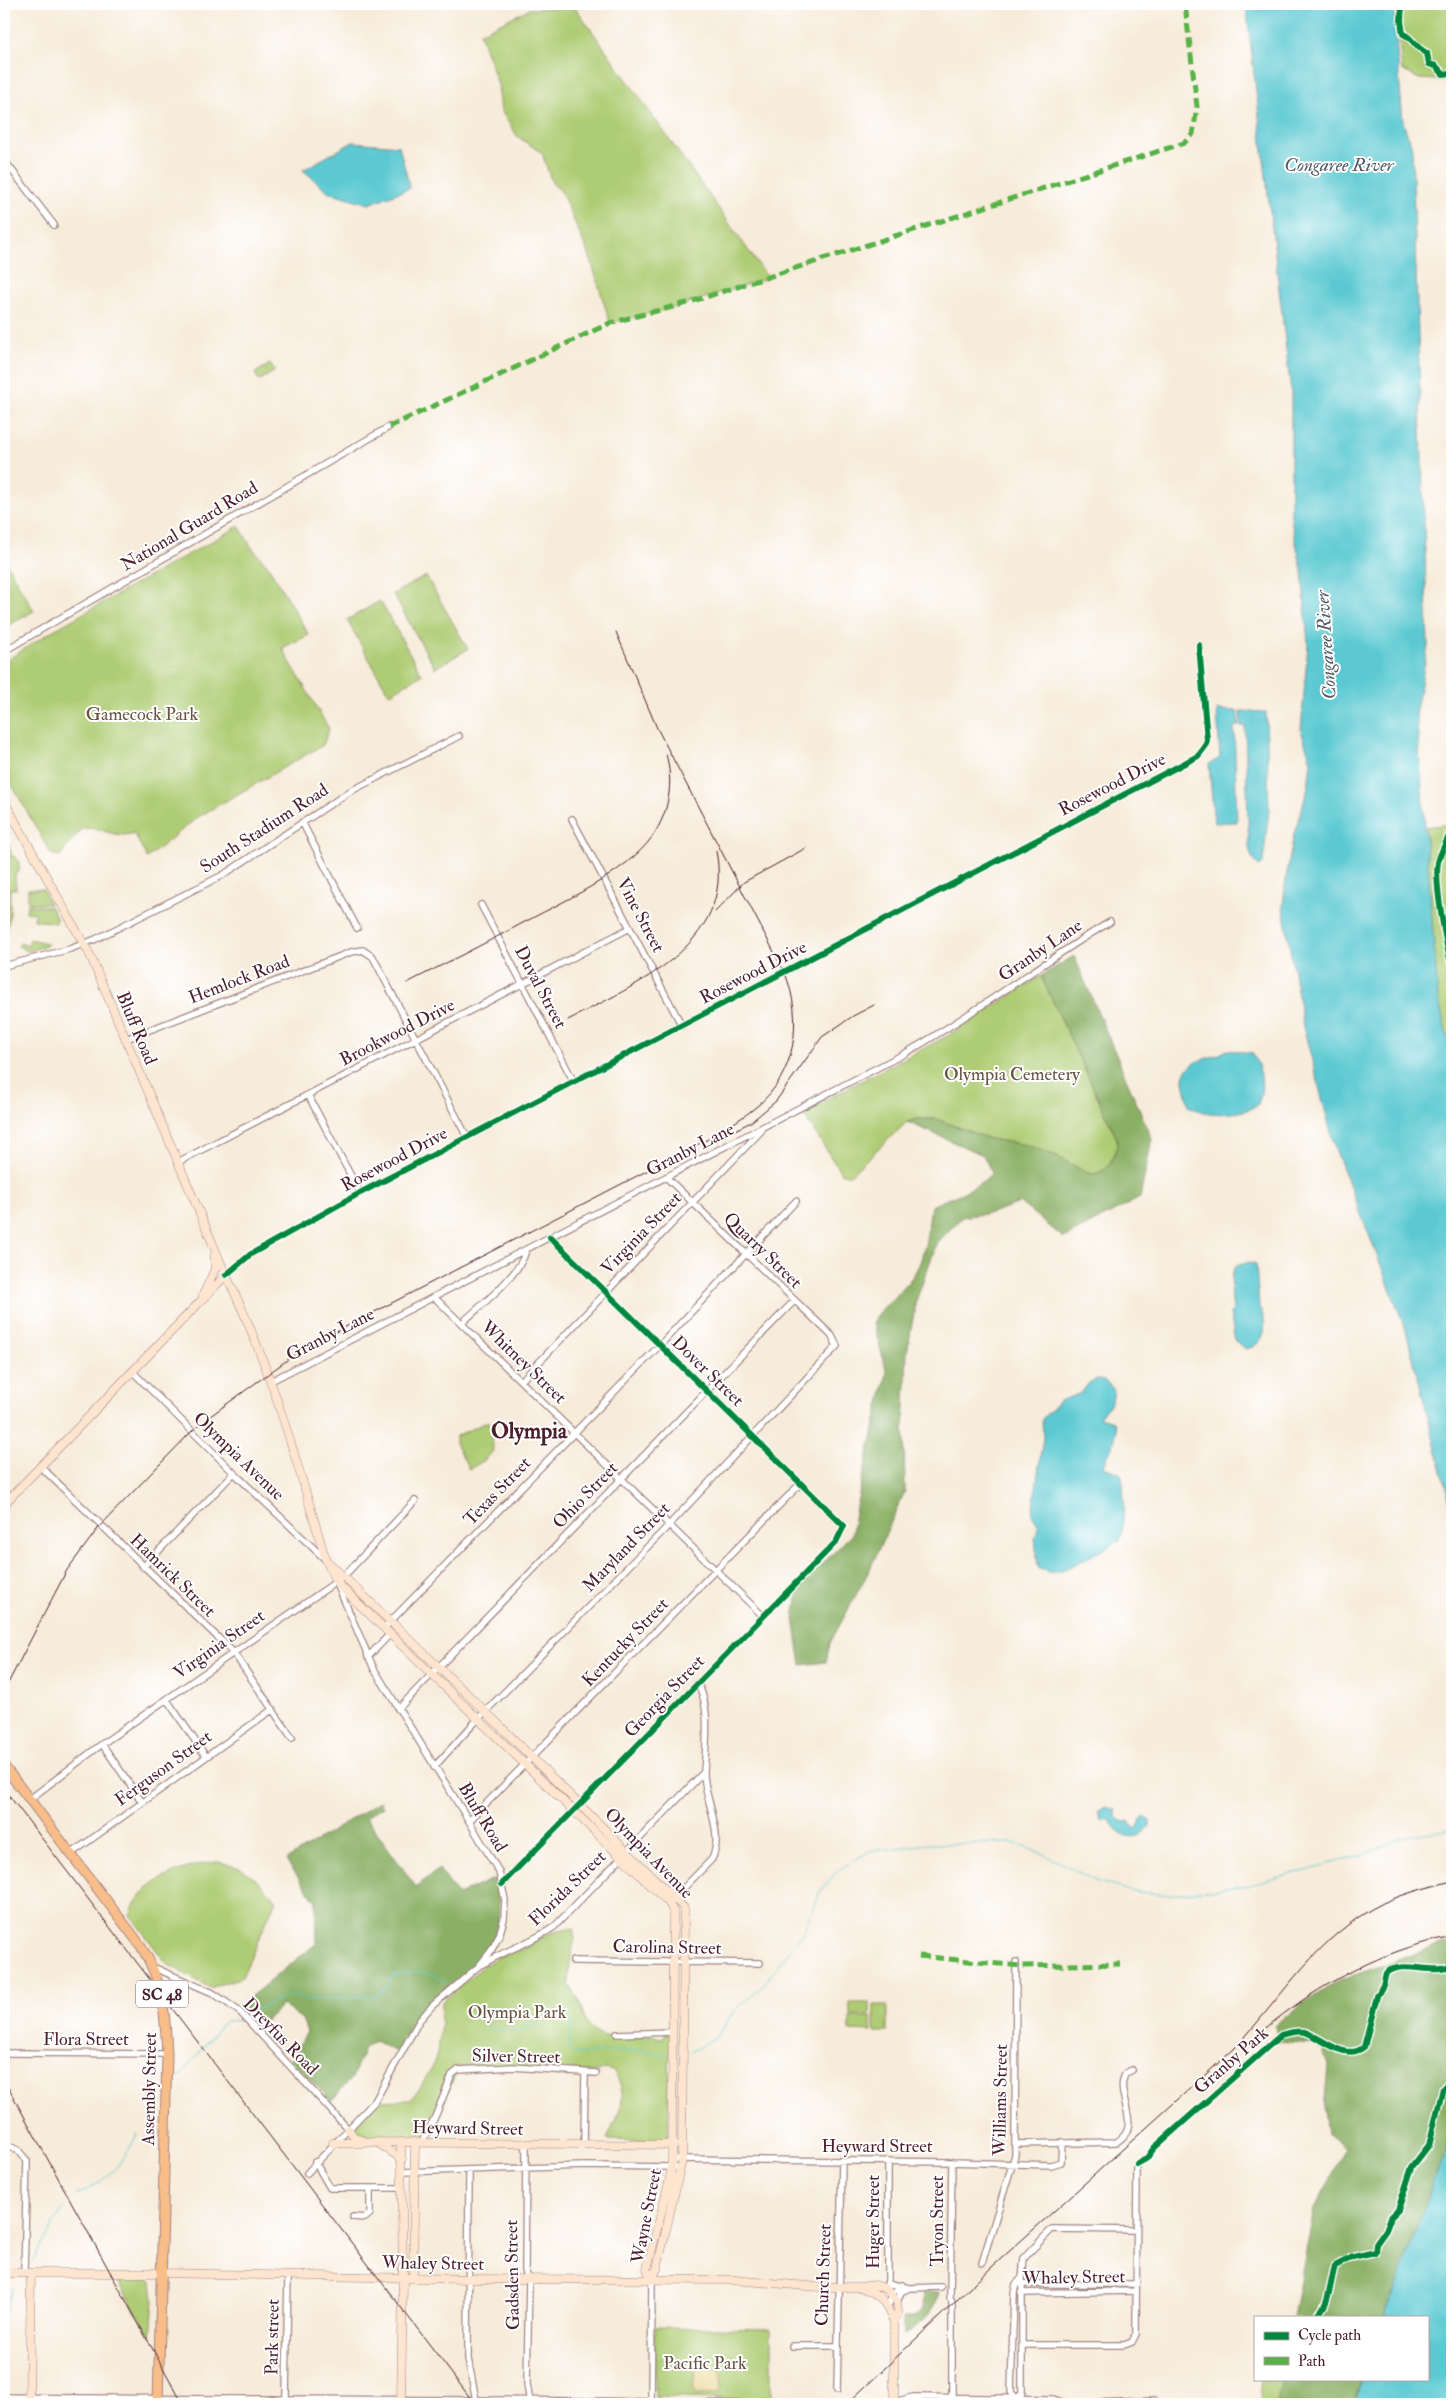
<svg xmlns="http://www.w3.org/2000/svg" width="1456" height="2408" font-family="'IM FELL Double Pica',serif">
	<rect width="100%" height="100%" fill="#fff"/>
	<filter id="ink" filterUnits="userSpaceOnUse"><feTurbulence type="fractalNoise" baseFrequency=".02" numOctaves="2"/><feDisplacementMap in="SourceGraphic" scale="10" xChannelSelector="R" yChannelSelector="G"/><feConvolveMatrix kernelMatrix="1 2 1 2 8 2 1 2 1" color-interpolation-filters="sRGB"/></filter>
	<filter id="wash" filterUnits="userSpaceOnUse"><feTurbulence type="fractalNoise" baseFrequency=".0096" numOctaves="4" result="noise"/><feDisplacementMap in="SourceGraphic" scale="20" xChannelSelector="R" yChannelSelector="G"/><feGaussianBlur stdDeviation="1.12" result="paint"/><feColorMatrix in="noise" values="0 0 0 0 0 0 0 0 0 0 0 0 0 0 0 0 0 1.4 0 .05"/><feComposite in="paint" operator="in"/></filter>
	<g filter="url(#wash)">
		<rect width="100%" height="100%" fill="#f7ebd9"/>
		<path fill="#aecc73" stroke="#7c764f" d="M1396 4H1452V81L1419 79 1402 70Z
			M575 7 768 278 673 308 610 323 590 257 561 191 552 183 542 153 518 137 501 111 498 85 480 33 529 9Z
			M270 364 275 371 259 381 255 373Z
			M239 526 252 548 268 566 309 635 282 648 329 729 323 745 198 817 147 858 134 833C115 840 100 825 81 829L60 856 51 854 4 771V662L52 631Z
			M4 559 34 611 4 628Z
			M426 576 468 649 435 668 393 594Z
			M380 601 422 675 389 694 347 620Z
			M1451 810H1452V1058L1437 994 1425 827 1451 824Z
			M8 842 12 857H16L17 861H19V872L15 873 16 889H10V913L6 942H4V843Z
			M28 889H43L50 904 28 903Z
			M27 905 51 907 57 920 56 923 34 920 35 913 26 912Z
			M30 939 47 943 46 946 27 951 18 946 20 943 28 946Z
			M1041 976 1117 1139V1150L1107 1168 1096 1174H1090L1053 1155 1027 1145 990 1139 936 1119H916L907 1122 850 1175 841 1173 802 1112 947 1036Z
			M489 1421 492 1429 493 1451 485 1460 469 1469 455 1443 456 1436Z
			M217 1862C247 1866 256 1879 276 1900L242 1977 210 1988 166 1963 130 1915C140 1881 186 1865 217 1862Z
			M573 1928 575 1938 570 1961 569 1985 578 1999 587 2025 603 2037 654 2035 657 2038H663L666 2033 670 2034 668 2142 607 2140C616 2112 632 2102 614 2071L605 2069 596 2073 518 2068 458 2070 422 2142 368 2138 348 2129 375 2101 410 2100C439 2066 441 2046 441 2003L480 1969 497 1957 521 1950 549 1933Z
			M850 2003H870V2015H850Z
			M874 2005H887V2032H874Z
			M850 2017H871V2032L850 2031Z
			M116 2278H147L152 2281 154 2299 151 2337Z
			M655 2327 771 2329V2401L655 2397Z
			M1260 2379H1363L1353 2404H1262Z"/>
		<path fill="#8ab065" stroke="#6a6848" d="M1074 956 1152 1139 1140 1198 1064 1238 1020 1203 991 1213 962 1217 937 1243 916 1301 907 1353 904 1430 905 1491 869 1571 830 1643 826 1662 801 1665 794 1618 799 1588 852 1534 855 1511 887 1373 873 1322C883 1305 897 1296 909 1281 926 1262 927 1230 931 1206 952 1196 976 1190 992 1173L983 1155 907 1122 916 1119H936L990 1139 1027 1145 1053 1155 1090 1174C1109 1174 1117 1155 1117 1139L1041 976Z
			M380 1801 383 1806 366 1817 416 1887 439 1869 458 1895 495 1878C512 1950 471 1965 426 2007 413 2020 404 2036 396 2052L375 2041 364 2048 352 2078 331 2101 290 2059 307 2032 302 2019 282 2005 261 2025 240 2005 317 1943 316 1901 286 1860Z
			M1452 1941V2130L1385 2317H1293L1314 2210 1331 2179 1344 2149 1327 2135 1324 2109 1328 2066 1323 2050 1314 2044 1278 2041 1275 2026 1296 2008 1340 1980Z
			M924 2291 940 2292C937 2310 918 2327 903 2336V2317H914L923 2309Z
			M1281 2379H1362L1353 2404H1276Z"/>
		<path fill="#eeda9e" stroke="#9c7c64" d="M703 2365H712L722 2374 720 2390 716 2394 697 2395 693 2391 695 2371Z"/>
		<path fill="#5cc9d2" stroke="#53747e" d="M1246 4H1393L1403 122 1412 148 1428 646 1416 710 1438 997 1452 1059V1511L1405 1327 1335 1148 1303 1026 1283 907 1286 878 1294 834 1308 788 1311 761 1301 730 1308 644 1302 570 1291 520V392Z
			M353 142 399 146 410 188 369 204 329 192 303 170Z
			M1217 710 1237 711 1239 726H1234L1237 822 1214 823 1209 764 1220 758Z
			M1240 711 1266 712 1269 809 1263 863 1259 866 1252 858 1249 848 1245 726H1241Z
			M1227 1050 1252 1053C1262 1069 1265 1087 1258 1104 1244 1116 1204 1117 1189 1106L1183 1076C1196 1054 1208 1062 1227 1050Z
			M1249 1262 1256 1264 1259 1307C1269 1324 1266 1345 1246 1349L1235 1341 1230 1313 1233 1311C1232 1302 1228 1270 1237 1266 1240 1264 1245 1264 1249 1262Z
			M1097 1379 1104 1380 1114 1389 1112 1402 1099 1417 1114 1421C1120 1441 1109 1448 1104 1467L1121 1474C1125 1483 1125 1532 1119 1541L1060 1572H1049L1039 1569C1037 1565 1036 1544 1035 1539 1035 1535 1038 1530 1039 1526L1032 1515 1043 1438 1042 1419 1059 1401 1081 1393 1089 1383Z
			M1105 1807 1116 1810V1817L1124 1822 1130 1821 1134 1828 1137 1829 1141 1819 1145 1817 1150 1821V1826C1137 1843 1120 1839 1110 1820L1101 1819 1098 1812Z
			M1452 2130V2404H1354L1363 2379H1427V2317H1385Z"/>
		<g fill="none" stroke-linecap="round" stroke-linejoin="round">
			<path stroke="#5cc9d2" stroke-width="1" d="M249 2012 292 1995 309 2000 357 1996 373 1997 387 1988 393 1975C415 1970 428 1969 446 1983
				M486 2026C499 2033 523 2032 536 2025 547 2018 547 2011 563 2012L572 2022 568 2049 574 2054 642 2050 666 2056
				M691 2051 716 2038 735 2010 760 1989 803 1932 819 1893 838 1870 870 1851 929 1844 1013 1843 1041 1853 1095 1881 1130 1891 1169 1895 1250 1885 1366 1854 1401 1837 1452 1829
				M178 2079 222 2024 226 2021 239 2020
				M76 2195C107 2182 123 2164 137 2134
				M32 2262 64 2207
				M4 2316 13 2287"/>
		</g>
	</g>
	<g filter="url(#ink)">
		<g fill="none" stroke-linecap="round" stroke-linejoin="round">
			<g stroke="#a08582" stroke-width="8">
				<path id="street" d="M4 160 54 225
					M4 651 389 427
					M572 819 682 1026
					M302 822 357 928
					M481 905 574 1082
					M4 966 70 949 96 939 223 875 349 792 459 736
					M126 1039 351 952 363 950 373 957 467 1137
					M308 1095 360 1193
					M178 1162 630 928
					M226 1275 251 1254 360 1193 1198 756 1205 747 1207 740 1199 645
					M435 1298 763 1616
					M463 1322C481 1305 521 1274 526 1250
					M132 1371 234 1473 326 1560
					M522 1380 761 1131
					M271 1381 902 1055C974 1015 1039 964 1110 922
					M40 1466 233 1652 292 1738
					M143 1567 234 1473
					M384 1628 660 1345 796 1201
					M368 1657 390 1634
					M167 1700 205 1755
					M398 1709 794 1301
					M102 1744 142 1802
					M434 1767 478 1719 669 1525 837 1346 832 1336 666 1177
					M30 1799 102 1744 343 1577 415 1501
					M469 1821 801 1483
					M72 1853 273 1709
					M502 1884 836 1542 844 1526 550 1237
					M672 1900 712 1859C725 1832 703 1798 704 1771 706 1746 711 1704 697 1683
					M573 1961 760 1963
					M483 1964C506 1950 530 1943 554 1927L704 1772
					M155 1968 213 1993 240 2012 348 2129
					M617 2034 672 2032
					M4 2053 167 2054
					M422 2142 435 2117 452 2075 458 2070 513 2067 596 2073
					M584 2143 585 2073
					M4 2144 18 2150 27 2161 24 2273
					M526 2144 525 2271 529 2279 527 2384 530 2403
					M1016 2144 1117 2142C1145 2124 1112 2095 1126 2073L1132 2070
					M672 2159 952 2162 1051 2165 1061 2162 1062 2142
					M315 2162 330 2188H402
					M952 2162 950 2298 952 2301V2404
					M469 2170 468 2359 476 2400
					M402 2172 583 2166 675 2167
					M307 2173 375 2101 419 2021 432 2006 479 1966 491 1951 499 1936 504 1919 505 1900 499 1872 469 1821 374 1669 337 1584
					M353 2217 365 2218 370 2214V2188
					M982 2263 1015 2155 1016 1962
					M887 2283 909 2288 941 2287
					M888 2283V2161
					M1020 2284H1135
					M1021 2293 1135 2291
					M897 2302 901 2292 909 2288
					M888 2307 892 2294 902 2285
					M1023 2345H1124L1132 2342 1136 2334 1137 2164
					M792 2346H836
					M837 2390 842 2161
					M4 2397C251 2401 499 2397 746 2404
					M286 2398 288 2275
					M1017 2399 1022 2393V2278L1024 2258 1052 2229 1136 2230
					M894 2402 913 2397 1053 2399 1065 2403
					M651 2404 652 2279
					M1017 2404V2399L1011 2392 1014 2293 1016 2284 1022 2278
					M1062 2404 1153 2401"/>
			</g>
			<g stroke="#a08582" stroke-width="9">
				<path id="secondary" d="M4 801 90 955 226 1275C271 1365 297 1464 326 1560L336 1582 669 1903 673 1911 672 2159 670 2178 647 2269 652 2279
					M203 1295 215 1269V1254
					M4 1504 226 1275
					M329 1563 486 1712 684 1908 682 2160 657 2269 652 2279
					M348 2129 354 2137 367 2142 675 2145
					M376 2142 402 2159
					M333 2143H361
					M4 2273H161L470 2279 734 2280 820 2287H860L875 2285 887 2289 897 2302 898 2313 894 2322V2404
					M413 2278 415 2142
					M860 2287C885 2296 883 2301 894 2322
					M29 2404 31 2273
					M401 2404 403 2278 401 2142"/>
			</g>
			<g stroke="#a08582" stroke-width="11">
				<path id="primary" d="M4 1766 141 1946C164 1984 165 2011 167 2054L158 2404"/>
			</g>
			<use href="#street" stroke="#fff" stroke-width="5.5"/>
			<use href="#secondary" stroke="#fde5d0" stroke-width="8"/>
			<use href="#primary" stroke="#f9bd89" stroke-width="9"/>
			<path stroke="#4a1f2b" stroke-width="1" d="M715 912 744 882 806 848
				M407 983C444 964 482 945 519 925 558 904 627 873 652 837 669 813 674 783 666 754
				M568 1020C636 984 735 945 716 851
				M729 1133 751 1122 776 1101 822 1037 853 1016 874 1005
				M4 1691 67 1570 100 1526 192 1431 213 1414 290 1358 328 1336 718 1134C730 1125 744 1117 756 1107 797 1074 803 1019 785 973L657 728 616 632
				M4 1789 475 2404
				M1248 2043C1308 1990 1374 1952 1452 1936
				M4 2080 183 2404
				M847 2404 993 2266 1235 2048C1283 1996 1318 1935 1383 1903 1405 1893 1429 1887 1452 1881"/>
			<path stroke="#57b146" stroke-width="5" stroke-dasharray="10 5" stroke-linecap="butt" d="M389 427 610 323 687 303 1184 143 1193 134 1197 107 1185 4
				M919 1956 1020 1966 1120 1964"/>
			<g stroke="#fff" stroke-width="9">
				<path id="cycleway" d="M1402 4 1401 21 1403 34C1411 36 1415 48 1427 53L1429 64 1436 66 1443 74 1452 73
					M1452 830C1447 840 1441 851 1438 862 1434 882 1446 946 1452 966
					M226 1275 251 1254 360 1193 1198 756 1205 747 1207 740 1199 645
					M502 1884 836 1542 844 1526 550 1237
					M1137 2164 1146 2159 1154 2148 1281 2035C1288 2033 1297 2030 1305 2032 1323 2038 1345 2062 1364 2047L1377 1996 1383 1985 1386 1973C1404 1959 1432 1976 1452 1966
					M1314 2317C1330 2308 1330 2282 1335 2266L1353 2257 1375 2252 1376 2244 1386 2230 1391 2217 1398 2210 1412 2167 1429 2145 1443 2088 1452 2079"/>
			</g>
			<use href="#cycleway" stroke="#00873e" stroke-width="6"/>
		</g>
	</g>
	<g text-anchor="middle" stroke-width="4" stroke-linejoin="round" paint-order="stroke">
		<rect fill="#fff" stroke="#80626b" stroke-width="1" x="136" y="1980.5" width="52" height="27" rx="4"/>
		<g font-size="16" font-weight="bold" fill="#4a1f2b">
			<text x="162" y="2000">SC 48</text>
		</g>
		<g font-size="18" fill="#4a1f2b" stroke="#fff">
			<text transform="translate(189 526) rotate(-31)" y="6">National Guard Road</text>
			<text transform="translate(1112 784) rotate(-27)" y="6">Rosewood Drive</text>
			<text transform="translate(264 828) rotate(-33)" y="6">South Stadium Road</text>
			<text transform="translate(641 915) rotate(62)" y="6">Vine Street</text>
			<text transform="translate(1040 950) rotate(-34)" y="6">Granby Lane</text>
			<text transform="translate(753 972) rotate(-27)" y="6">Rosewood Drive</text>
			<text transform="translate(239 979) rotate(-21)" y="6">Hemlock Road</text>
			<text transform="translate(541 987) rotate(62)" y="6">Duval Street</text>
			<text transform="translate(137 1028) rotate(67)" y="6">Bluff Road</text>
			<text transform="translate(397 1032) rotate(-27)" y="6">Brookwood Drive</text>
			<text transform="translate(690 1149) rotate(-27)" y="6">Granby Lane</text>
			<text transform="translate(394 1159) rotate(-28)" y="6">Rosewood Drive</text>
			<text transform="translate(641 1233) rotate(-46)" y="6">Virginia Street</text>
			<text transform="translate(763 1250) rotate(44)" y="6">Quarry Street</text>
			<text transform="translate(330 1334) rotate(-27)" y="6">Granby Lane</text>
			<text transform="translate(524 1362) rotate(44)" y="6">Whitney Street</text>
			<text transform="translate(708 1371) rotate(44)" y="6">Dover Street</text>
			<text transform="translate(239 1456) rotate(44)" y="6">Olympia Avenue</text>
			<text transform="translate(497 1491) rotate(-46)" y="6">Texas Street</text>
			<text transform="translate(585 1495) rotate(-46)" y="6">Ohio Street</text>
			<text transform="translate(626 1547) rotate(-46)" y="6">Maryland Street</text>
			<text transform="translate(173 1575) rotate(44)" y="6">Hamrick Street</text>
			<text transform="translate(625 1642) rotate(-46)" y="6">Kentucky Street</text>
			<text transform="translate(219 1644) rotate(-35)" y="6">Virginia Street</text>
			<text transform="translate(664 1696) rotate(-46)" y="6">Georgia Street</text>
			<text transform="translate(163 1768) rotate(-36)" y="6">Ferguson Street</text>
			<text transform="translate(483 1817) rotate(59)" y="6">Bluff Road</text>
			<text transform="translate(649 1853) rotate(46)" y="6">Olympia Avenue</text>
			<text transform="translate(567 1888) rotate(-44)" y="6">Florida Street</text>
			<text transform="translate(667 1947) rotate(1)" y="6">Carolina Street</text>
			<text transform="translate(281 2036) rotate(46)" y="6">Dreyfus Road</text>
			<text x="86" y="2045">Flora Street</text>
			<text transform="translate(516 2056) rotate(1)" y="6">Silver Street</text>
			<text transform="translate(1231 2060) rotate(-41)" y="6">Granby Park</text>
			<text transform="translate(149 2089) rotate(-89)" y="6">Assembly Street</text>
			<text transform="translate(1000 2100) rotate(-89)" y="6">Williams Street</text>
			<text transform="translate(468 2128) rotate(1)" y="6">Heyward Street</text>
			<text x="877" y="2152">Heyward Street</text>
			<text transform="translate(646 2216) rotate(-79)" y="6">Wayne Street</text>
			<text transform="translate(937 2221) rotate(-90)" y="6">Tryon Street</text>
			<text transform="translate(873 2222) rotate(-90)" y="6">Huger Street</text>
			<text transform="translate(433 2263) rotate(1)" y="6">Whaley Street</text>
			<text transform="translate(512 2275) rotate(-91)" y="6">Gadsden Street</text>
			<text transform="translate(823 2275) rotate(-88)" y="6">Church Street</text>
			<text transform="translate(1074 2277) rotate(-1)" y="6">Whaley Street</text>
			<text transform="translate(272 2337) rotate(-89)" y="6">Park street</text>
		</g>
		<g font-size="18" fill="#685341" stroke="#fff">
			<text x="142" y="720">Gamecock Park</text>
			<text x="1012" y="1080">Olympia Cemetery</text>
			<text x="517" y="2018">Olympia Park</text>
			<text x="705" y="2369">Pacific Park</text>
		</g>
		<g font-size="19" font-style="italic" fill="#505a65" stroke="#fff">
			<text x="1339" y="171">Congaree River</text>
			<text transform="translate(1325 645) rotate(-94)" y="7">Congaree River</text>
		</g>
		<g font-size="22" font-weight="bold" fill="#4a1f2b" stroke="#fff">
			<text x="529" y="1438">Olympia</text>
		</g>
	</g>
	<rect width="1456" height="2408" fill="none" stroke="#fff" stroke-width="20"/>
	<rect x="1254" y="2316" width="175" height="65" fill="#ffffff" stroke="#b7a5aa"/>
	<rect x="1264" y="2332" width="25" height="8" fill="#00873e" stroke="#b7a5aa"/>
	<text x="1298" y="2340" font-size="15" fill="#4a1f2b">Cycle path</text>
	<rect x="1264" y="2357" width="25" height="8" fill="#57b146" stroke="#b7a5aa"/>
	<text x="1298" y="2366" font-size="15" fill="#4a1f2b">Path</text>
</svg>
